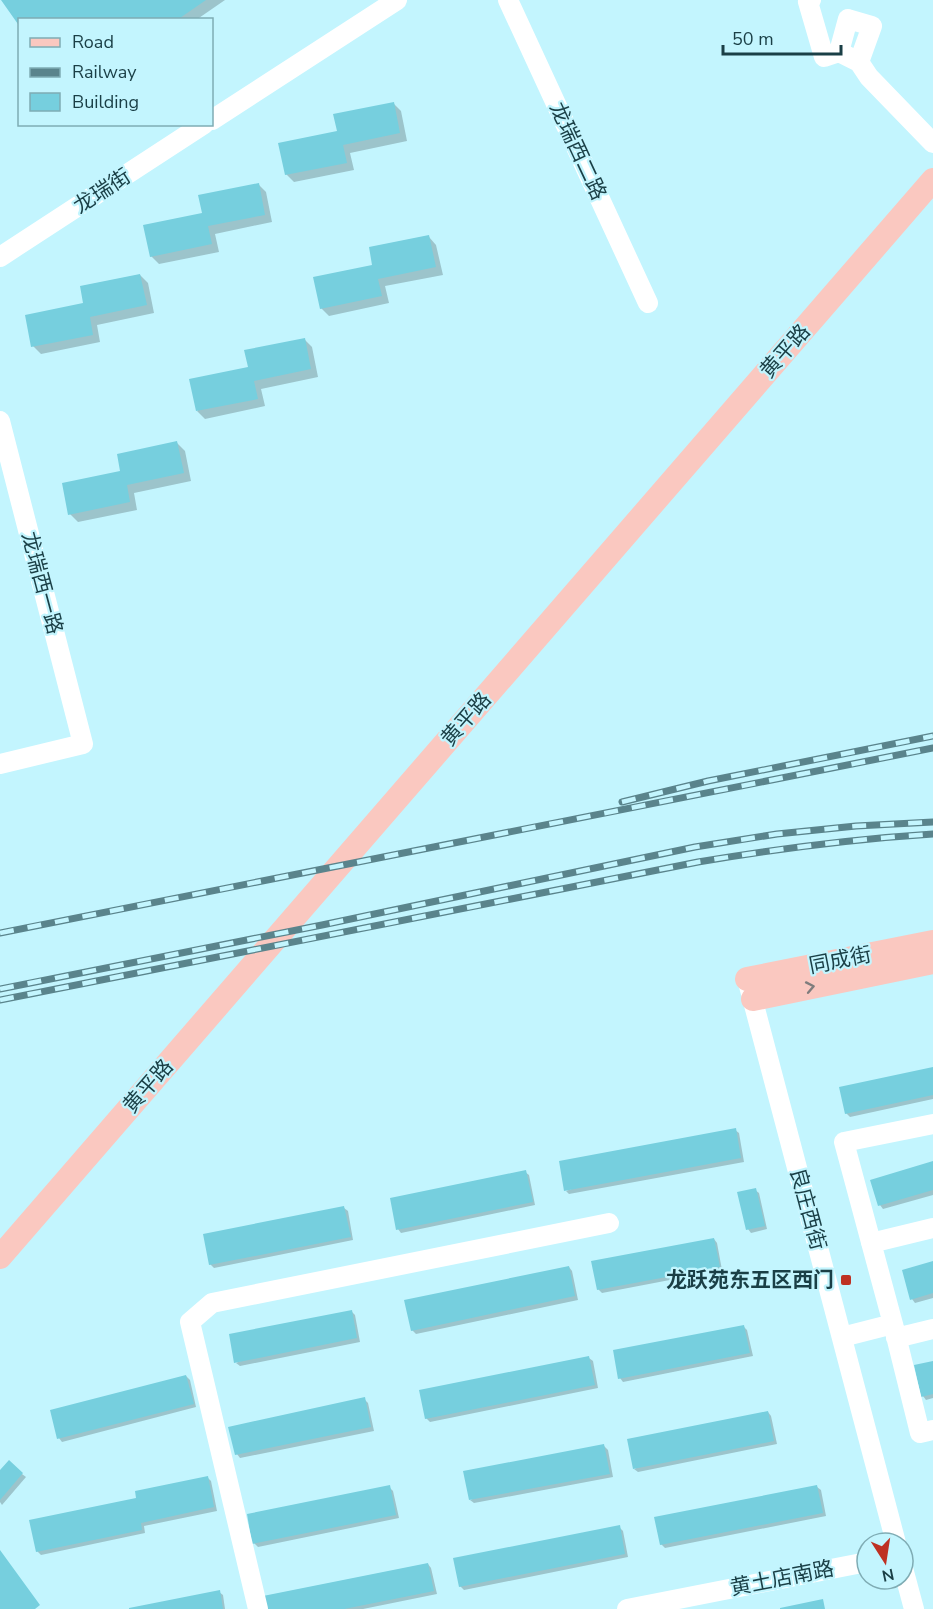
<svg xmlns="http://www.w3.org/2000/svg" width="933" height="1609" font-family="'Nunito Sans','Noto Sans SC',sans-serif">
	<rect width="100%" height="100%" fill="#c3f5fe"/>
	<path fill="#0003" d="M3 0H225L196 20H20Z
		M393 103 401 111 407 141 350 153 354 170 294 182 286 174 339 133Z
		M258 184 266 192 272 222 215 234 219 252 159 264 151 256 204 214Z
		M429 237 436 245 443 275 385 286 389 303 329 316 321 308 374 266Z
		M140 275 148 283 154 313 97 325 100 342 41 354 33 346 85 305Z
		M304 339 312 347 318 377 261 389 265 406 205 419 197 411 249 368Z
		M177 443 185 451 191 481 134 493 137 510 78 522 70 514 122 472Z
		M933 1068V1099L850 1117 846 1113Z
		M735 1130 739 1133 744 1162 569 1194 566 1191Z
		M933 1163V1195L883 1209 880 1205Z
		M525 1172 529 1175 535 1205 401 1233 398 1229Z
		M755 1190 759 1193 767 1229 751 1233 748 1229Z
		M344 1208 348 1211 353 1240 214 1268 210 1264Z
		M714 1239 717 1243 722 1270 602 1293 598 1289Z
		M933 1262V1298L915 1303 912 1299Z
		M569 1267 572 1271 578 1300 416 1334 412 1330Z
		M351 1311 355 1315 360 1342 240 1366 236 1363Z
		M744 1327 747 1330 753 1356 623 1382 620 1378Z
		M589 1358 593 1361 598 1388 430 1422 426 1418Z
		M933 1362V1398L926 1400 923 1396Z
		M186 1376 190 1380 196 1407 62 1442 59 1438Z
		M364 1399 368 1403 374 1431 240 1458 237 1454Z
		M768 1412 771 1416 777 1444 638 1472 634 1469Z
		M604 1446 608 1450 613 1477 474 1503 470 1500Z
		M0 1472 22 1474 26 1477 2 1505 0 1502Z
		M207 1477 211 1481 217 1511 144 1526 145 1533 41 1555 37 1551 138 1499Z
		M389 1487 393 1491 399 1518 258 1547 254 1543Z
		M817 1487 821 1490 826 1516 665 1548 661 1544Z
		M619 1527 623 1531 628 1557 464 1590 460 1586Z
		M428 1564 431 1568 437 1594 363 1609H267Z
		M219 1592 223 1595 225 1609H131Z"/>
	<path fill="#76cfde" d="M1 0H206L177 20H20V27Z
		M394 102 400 133 343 145 347 163 285 175 278 143 337 131 333 114Z
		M259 183 265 215 208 226 212 244 150 257 143 225 202 213 198 195Z
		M429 235 436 267 378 279 382 296 320 309 313 277 372 265 369 247Z
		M140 274 147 305 90 317 93 335 31 347 25 315 83 303 80 286Z
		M305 338 311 369 254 381 258 399 196 411 189 379 248 367 244 350Z
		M177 441 184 473 127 485 130 502 68 515 62 483 120 471 117 454Z
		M933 1067V1095L845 1114 839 1087Z
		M736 1128 741 1158 564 1191 559 1161Z
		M933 1161V1190L878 1206 870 1180Z
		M526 1170 533 1202 396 1230 390 1198Z
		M756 1188 765 1226 746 1230 737 1192Z
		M344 1206 351 1237 209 1265 203 1234Z
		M714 1238 720 1267 597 1290 591 1261Z
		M933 1261V1293L910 1300 902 1270Z
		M569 1266 575 1296 411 1331 404 1300Z
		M352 1310 357 1338 234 1363 229 1334Z
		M744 1325 750 1353 618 1379 613 1350Z
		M589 1356 595 1385 425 1419 419 1390Z
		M933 1361V1394L921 1397 914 1365Z
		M186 1375 194 1404 57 1439 50 1410Z
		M365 1397 371 1427 235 1455 228 1427Z
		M768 1411 774 1441 633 1469 627 1439Z
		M604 1444 610 1474 469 1500 463 1471Z
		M9 1460 23 1473 0 1500V1470Z
		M208 1476 214 1507 141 1523 142 1530 36 1552 29 1520 136 1498 135 1491Z
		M390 1485 396 1515 252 1544 247 1514Z
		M817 1485 823 1513 660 1545 654 1517Z
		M620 1525 625 1554 459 1587 453 1558Z
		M0 1550 40 1605 35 1609H0Z
		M428 1563 434 1591 344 1609H265L263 1596Z
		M220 1590 223 1609H129V1608Z
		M823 1599 825 1609H780V1608Z"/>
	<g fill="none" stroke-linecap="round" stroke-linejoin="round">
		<path stroke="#fff" stroke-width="20" d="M508 0 648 303
			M811 0 808 2 824 57 839 52
			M848 19 872 26 859 62 839 52Z
			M859 62 869 77 933 143
			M212 120 397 0
			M0 257 204 124
			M0 421 83 744 0 764
			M749 986 896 1543
			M871 1243 933 1228
			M893 1324 844 1142 933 1124
			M842 1337 893 1324 920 1433 933 1430
			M896 1338 933 1329
			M903 1568 914 1609
			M258 1609 190 1322 212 1303 609 1223
			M627 1609 867 1562"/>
		<path stroke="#fac8c0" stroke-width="24" d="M747 979 933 942
			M753 999 933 962
			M0 1257 933 180"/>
		<g stroke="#5a848c" stroke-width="7">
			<path id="rail" d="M622 802 708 781 933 736
				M0 933 933 748
				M0 989 322 925 695 847 777 834 856 826 933 822
				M0 1000 698 862C776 849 854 839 933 834"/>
		</g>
		<use href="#rail" stroke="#c3f5fe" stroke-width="4.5" stroke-dasharray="14" stroke-linecap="butt"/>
	</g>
	<defs><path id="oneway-chevron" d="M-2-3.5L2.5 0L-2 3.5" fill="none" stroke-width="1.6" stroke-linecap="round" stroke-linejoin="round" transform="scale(1.5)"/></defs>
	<use stroke="#7f7d7d" href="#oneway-chevron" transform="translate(810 987) rotate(-11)"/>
	<rect fill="#be3123" stroke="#c3f5fe" stroke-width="2" x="840" y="1274" width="12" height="12" rx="3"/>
	<g text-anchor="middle" stroke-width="4.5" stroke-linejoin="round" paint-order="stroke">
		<g font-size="21" fill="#1a3f46" stroke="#c3f5fe">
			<text transform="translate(578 151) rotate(65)" y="7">龙瑞西二路</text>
			<text transform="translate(102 191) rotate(-33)" y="7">龙瑞街</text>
			<text transform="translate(785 351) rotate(-49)" y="7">黄平路</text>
			<text transform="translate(42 583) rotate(75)" y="7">龙瑞西一路</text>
			<text transform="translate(466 719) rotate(-49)" y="7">黄平路</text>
			<text transform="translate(840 960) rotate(-11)" y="7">同成街</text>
			<text transform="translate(148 1086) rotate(-49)" y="7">黄平路</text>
			<text transform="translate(808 1209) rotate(75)" y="7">良庄西街</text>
			<text transform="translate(782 1578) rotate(-11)" y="7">黄土店南路</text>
		</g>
		<g font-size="21" font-weight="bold" fill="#1a3f46" stroke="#c3f5fe" text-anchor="end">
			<text x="834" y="1287">龙跃苑东五区西门</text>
		</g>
	</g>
	<rect x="18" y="18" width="195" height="108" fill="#c3f5fe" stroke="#7facb4" stroke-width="1.5"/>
	<rect x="30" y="38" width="30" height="9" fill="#fac8c0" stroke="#7facb4" stroke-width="1.5"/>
	<text x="72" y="48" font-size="18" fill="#1a3f46">Road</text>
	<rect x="30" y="68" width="30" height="9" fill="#5a848c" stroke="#7facb4" stroke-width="1.5"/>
	<text x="72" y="78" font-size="18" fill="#1a3f46">Railway</text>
	<rect x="30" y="93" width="30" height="18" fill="#76cfde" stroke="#7facb4" stroke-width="1.5"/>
	<text x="72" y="108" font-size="18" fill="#1a3f46">Building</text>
	<g transform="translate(885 1561) rotate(168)"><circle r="28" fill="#c3f5fe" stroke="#7facb4" stroke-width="1.5"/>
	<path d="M0-4.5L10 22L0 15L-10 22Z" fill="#be3123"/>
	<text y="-9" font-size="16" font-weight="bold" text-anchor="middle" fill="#1a3f46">N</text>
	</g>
	<path d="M723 45v9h118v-9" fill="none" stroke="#1a3f46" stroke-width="3"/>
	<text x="732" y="45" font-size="18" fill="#1a3f46" stroke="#c3f5fe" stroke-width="4.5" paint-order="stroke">50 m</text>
</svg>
